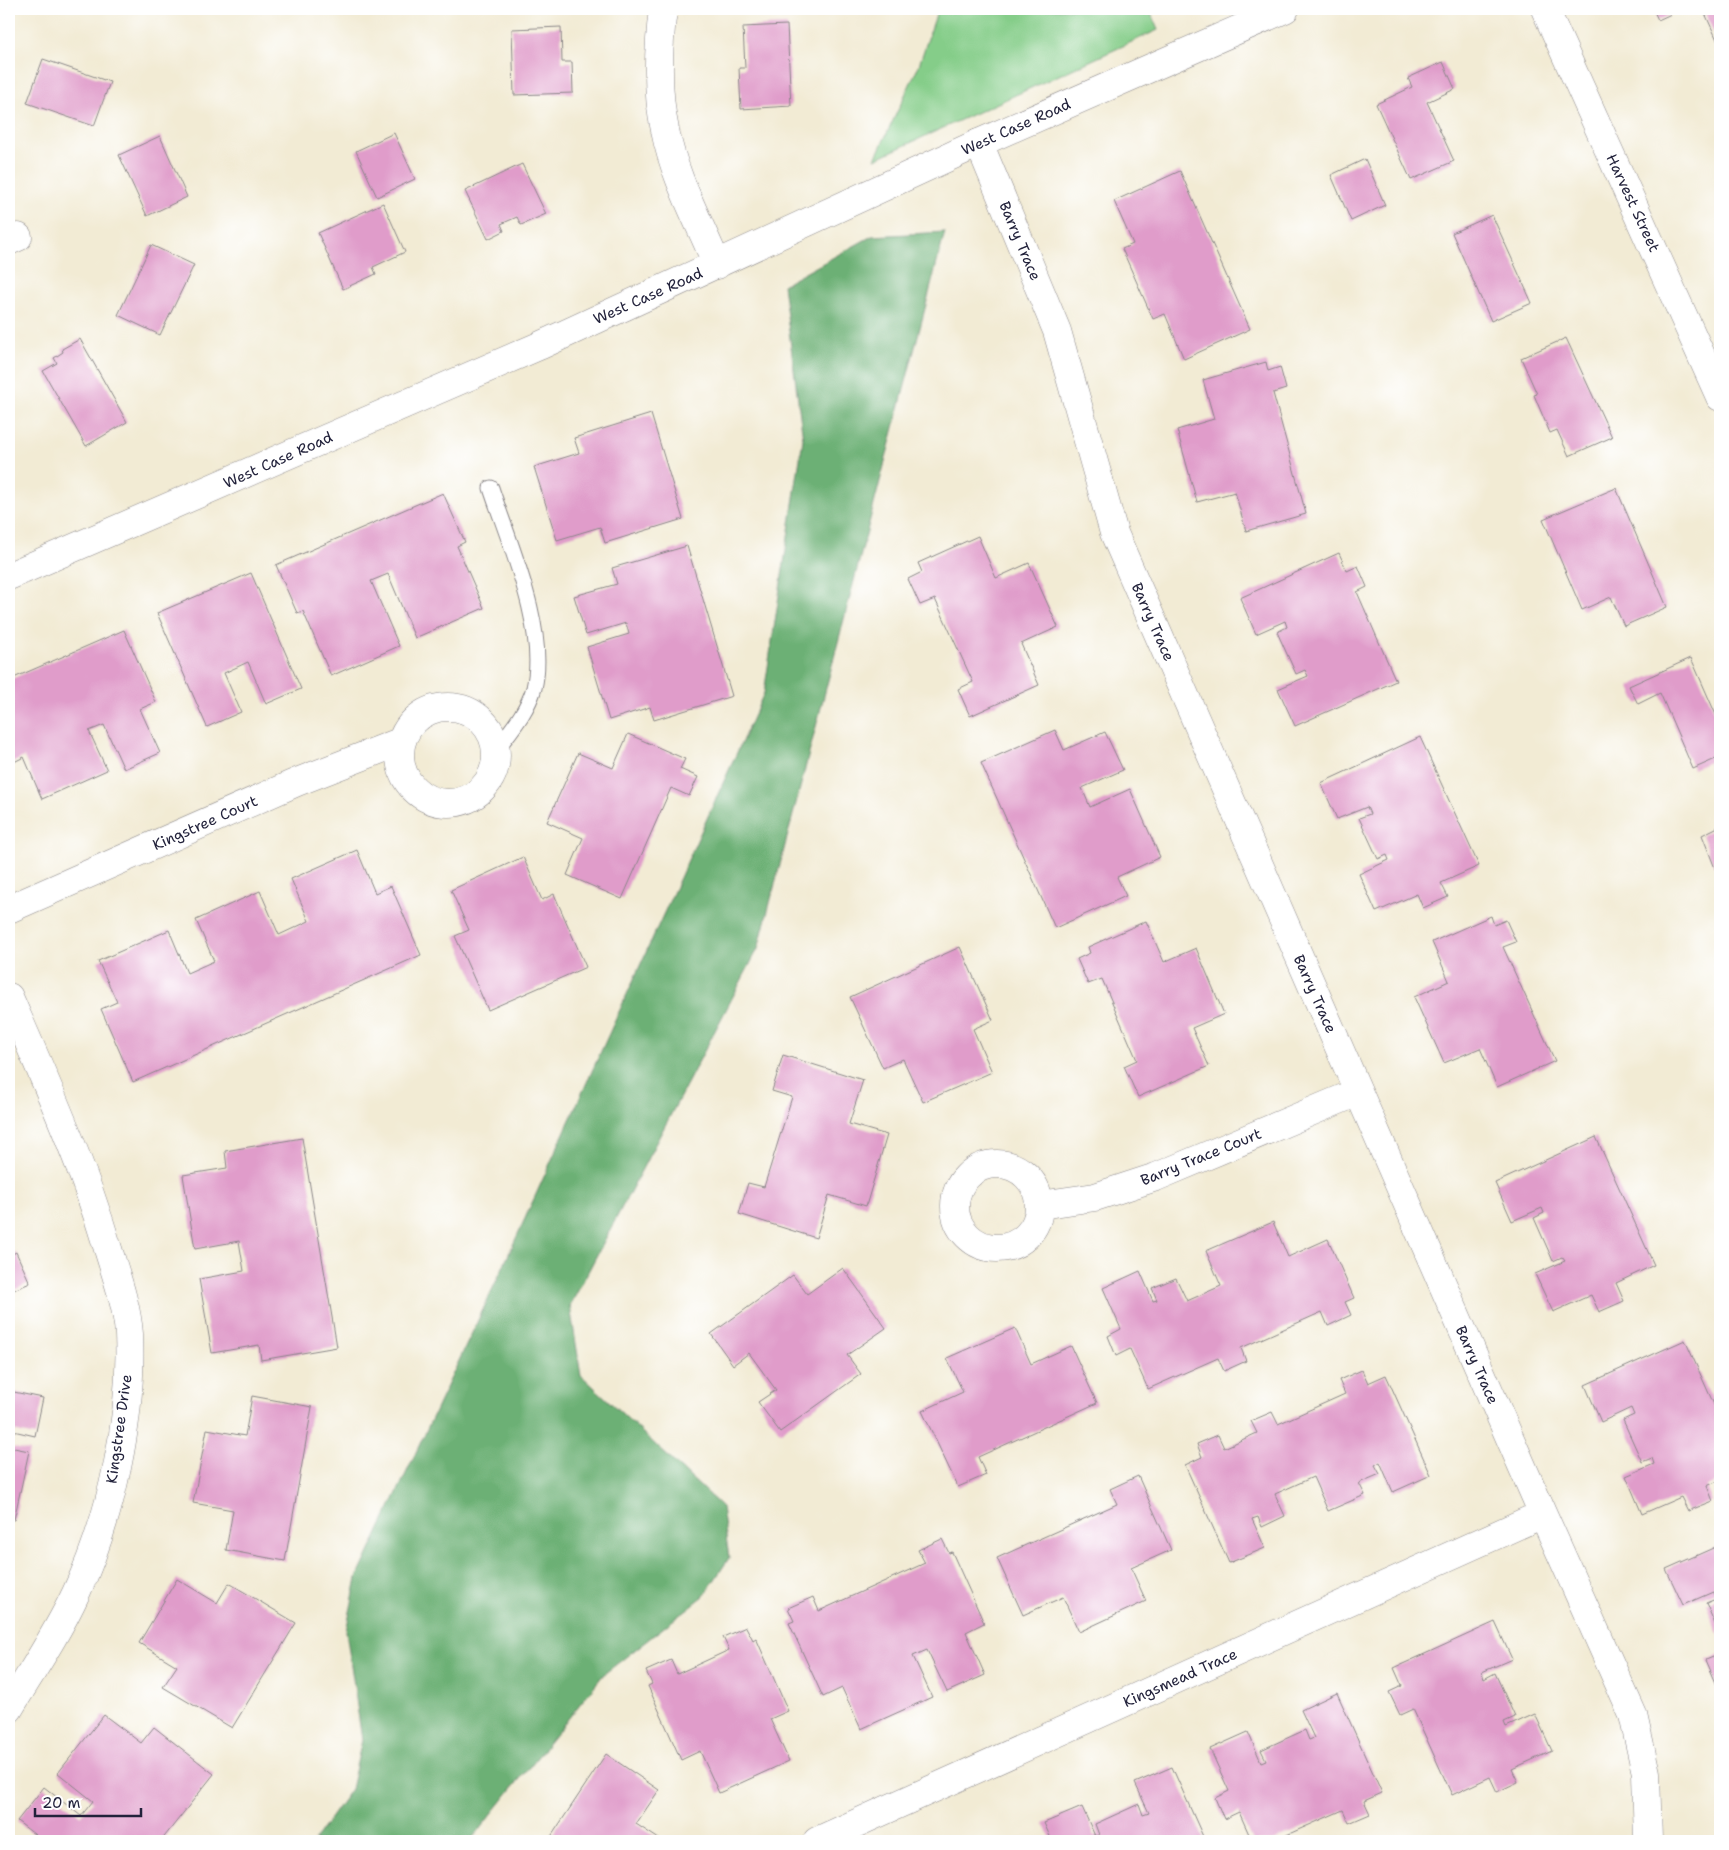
<svg xmlns="http://www.w3.org/2000/svg" width="1729" height="1850" font-family="'Shantell Sans',sans-serif">
	<rect width="100%" height="100%" fill="#fff"/>
	<filter id="ink" filterUnits="userSpaceOnUse"><feTurbulence type="fractalNoise" baseFrequency=".02" numOctaves="2"/><feDisplacementMap in="SourceGraphic" scale="10" xChannelSelector="R" yChannelSelector="G"/><feConvolveMatrix kernelMatrix="1 2 1 2 8 2 1 2 1" color-interpolation-filters="sRGB"/></filter>
	<filter id="wash" filterUnits="userSpaceOnUse"><feTurbulence type="fractalNoise" baseFrequency=".0096" numOctaves="4" result="noise"/><feDisplacementMap in="SourceGraphic" scale="20" xChannelSelector="R" yChannelSelector="G"/><feGaussianBlur stdDeviation="1.12" result="paint"/><feColorMatrix in="noise" values="0 0 0 0 0 0 0 0 0 0 0 0 0 0 0 0 0 1.4 0 .05"/><feComposite in="paint" operator="in"/></filter>
	<g filter="url(#wash)">
		<rect width="100%" height="100%" fill="#f2ebd4"/>
		<path fill="#85cd89" stroke="#547862" d="M938 9H1149L1158 30 875 159 919 65Z"/>
		<path fill="#6cb075" stroke="#476958" d="M945 232 758 949 570 1306 581 1375 722 1507 729 1558 704 1596 604 1674 470 1841H314L351 1789 362 1740 346 1631 357 1578 502 1269 764 693 803 439 783 285 872 236Z"/>
		<g id="blocks">
			<path fill="#e09cca" d="M1653 9H1682L1658 20Z
				M1703 9H1720V41L1718 42Z
				M787 25 791 106 741 109 739 68H745L743 27Z
				M561 27 562 62H572L573 93 514 95 512 29Z
				M43 59 110 82 94 126 27 103Z
				M1443 62 1455 89 1427 102 1454 161 1411 180 1376 104 1412 87 1408 78Z
				M394 133 415 179 377 197 356 151Z
				M160 136 187 197 147 216 119 155Z
				M1365 159 1385 205 1351 221 1331 175Z
				M522 164 546 214 521 225 517 217 501 224 504 231 488 239 465 191Z
				M1180 171 1250 329 1184 359 1165 314 1153 319 1122 249 1133 244 1114 201Z
				M383 203 405 252 373 267 376 274 343 289 318 233Z
				M1492 215 1532 303 1491 321 1452 233Z
				M151 245 194 265 160 335 118 315Z
				M1566 338 1612 437 1569 456 1557 430 1550 433 1534 395 1537 394 1521 358Z
				M80 339 127 422 86 446 43 371 57 363 54 358 63 352 62 349Z
				M1266 362 1268 371 1280 367 1286 389 1273 393 1306 514 1246 531 1235 492 1197 502 1177 430 1214 419 1203 380Z
				M651 414 683 519 605 543 600 527 557 540 534 467 579 453 574 438Z
				M1616 488 1667 607 1624 626 1611 597 1582 610 1543 519Z
				M443 493 465 542 457 546 484 608 415 638 388 574 371 581 399 646 331 676 303 611 297 613 276 565Z
				M978 536 996 578 1029 563 1058 627 1021 644 1039 685 970 716 958 689 973 682 935 599 920 605 908 579 922 572 918 563Z
				M687 546 732 696 654 720 650 707 609 720 587 647 629 634 626 623 586 635 574 596 617 584 612 568Z
				M1339 553 1347 571 1358 566 1367 587 1357 592 1396 681 1295 726 1278 689 1308 676 1305 670 1296 674 1277 632 1287 627 1285 621 1256 634 1240 598Z
				M251 573 301 689 266 704 248 662 224 673 241 712 207 727 157 613Z
				M124 630 156 702 140 709 160 753 124 769 104 725 89 731 107 770 42 799 24 757 10 764 9 762V680Z
				M1691 658 1720 724V757L1693 769 1660 693 1638 704 1629 686Z
				M1055 730 1064 750 1105 732 1123 770 1082 788 1090 807 1130 789 1160 857 1117 877 1126 896 1055 928 981 763Z
				M628 734 685 759 680 769 698 777 689 796 671 788 622 899 567 875 583 838 547 822 578 753 613 768Z
				M1420 737 1479 866 1441 883 1448 897 1423 908 1417 894 1376 912 1359 874 1389 860 1387 855 1378 859 1359 818 1370 814 1367 807 1337 819 1321 783Z
				M1720 826V881L1702 835Z
				M357 850 375 893 391 886 421 955 133 1082 101 1009 117 1002 98 961 169 930 187 973 214 961 196 920 260 891 279 935 309 921 291 879Z
				M523 857 542 900 554 894 586 967 488 1010 455 936 469 930 451 890Z
				M1491 916 1494 925 1506 920 1516 942 1503 947 1555 1061 1497 1087 1480 1048 1444 1063 1414 997 1449 981 1432 942Z
				M1146 921 1164 962 1196 948 1224 1014 1192 1028 1209 1066 1138 1097 1124 1066 1137 1060 1102 979 1088 984 1077 959 1090 953 1088 947Z
				M960 947 993 1020 973 1029 992 1072 923 1102 903 1059 883 1068 850 997Z
				M783 1055 863 1080 849 1124 887 1135 866 1206 829 1195 816 1238 739 1214 748 1183 764 1187 792 1097 772 1091Z
				M1596 1137 1654 1265 1616 1283 1624 1301 1599 1312 1591 1295 1553 1312 1535 1274 1565 1261 1562 1257 1553 1261 1534 1218 1544 1213 1542 1208 1512 1221 1495 1183Z
				M302 1138 337 1347 261 1360 259 1345 212 1353 199 1279 244 1271 239 1241 195 1249 183 1175 227 1168 225 1151Z
				M1273 1222 1288 1257 1328 1239 1354 1298 1345 1302 1351 1315 1328 1326 1322 1312 1241 1348 1246 1361 1224 1371 1218 1358 1148 1389 1130 1349 1116 1356 1108 1336 1121 1329 1103 1288 1140 1271 1153 1301 1157 1300 1152 1288 1176 1278 1187 1301 1221 1286 1206 1251Z
				M16 1252 30 1283 9 1292V1256Z
				M843 1268 886 1328 847 1355 861 1374 780 1432 758 1402 776 1390 749 1353 733 1365 711 1334 793 1275 807 1294Z
				M1015 1328 1031 1364 1071 1346 1097 1403 978 1457 986 1475 958 1487 922 1411 963 1392 947 1358Z
				M1685 1340 1720 1418V1480L1707 1486 1713 1501 1688 1511 1681 1497 1642 1514 1626 1476 1654 1464 1652 1458 1642 1462 1623 1420 1634 1415 1631 1408 1601 1422 1585 1385Z
				M1362 1370 1368 1383 1386 1375 1431 1475 1393 1492 1380 1462 1375 1465 1380 1474 1359 1483 1365 1495 1328 1511 1313 1477 1275 1494 1285 1516 1262 1527 1258 1517 1252 1519 1265 1548 1229 1563 1185 1465 1202 1457 1197 1444 1218 1435 1224 1448 1257 1433 1251 1421 1272 1412 1278 1424 1345 1394 1339 1380Z
				M9 1391 43 1398 35 1436 9 1430Z
				M252 1396 312 1407 285 1561 226 1550 233 1510 193 1503 207 1429 245 1436Z
				M9 1447 29 1451 14 1520 9 1519Z
				M1138 1476 1171 1550 1131 1568 1146 1601 1079 1632 1063 1597 1023 1615 997 1558 1117 1504 1110 1489Z
				M942 1539 949 1553 952 1552 984 1623 966 1632 985 1675 947 1692 927 1650 913 1656 932 1697 861 1729 842 1688 823 1697 789 1623 794 1621 788 1608 813 1597 819 1611 925 1563 918 1550Z
				M1720 1545V1636L1706 1603 1716 1599 1713 1592 1683 1605 1666 1569Z
				M177 1579 217 1603 229 1583 296 1623 232 1728 163 1687 177 1666 139 1643Z
				M1495 1622 1512 1659 1482 1672 1484 1679 1495 1673 1515 1717 1504 1722 1506 1727 1535 1714 1552 1751 1512 1769 1518 1782 1497 1792 1490 1777 1452 1795 1413 1709 1400 1715 1389 1692 1402 1686 1394 1668Z
				M746 1627 753 1640 756 1638 788 1711 770 1719 789 1761 719 1793 700 1751 681 1760 648 1686 652 1684 646 1671 671 1660 677 1674 729 1650 723 1637Z
				M1720 1654V1692L1706 1660Z
				M1337 1693 1382 1793 1364 1801 1370 1814 1349 1823 1343 1810 1273 1841H1252L1239 1812 1224 1819 1215 1798 1229 1791 1210 1749 1248 1732 1261 1762 1266 1760 1261 1750 1305 1730 1309 1740 1314 1738 1301 1710Z
				M104 1715 141 1743 154 1727 214 1774 161 1841H43L17 1821 44 1787 81 1816 93 1801 58 1773Z
				M606 1754 659 1790 636 1824 662 1841H548Z
				M1172 1767 1205 1841H1052L1044 1823 1082 1807 1095 1836 1099 1835 1095 1824 1139 1804 1143 1815 1149 1813 1135 1783Z"/>
		</g>
	</g>
	<g filter="url(#ink)">
		<use href="#blocks" fill-opacity="0" stroke="#8a8688" stroke-width="1"/>
		<g fill="none" stroke-linecap="round" stroke-linejoin="round">
			<g stroke="#8a8688" stroke-width="17">
				<path id="service" d="M491 488C509 543 548 630 534 688 527 712 510 731 496 750"/>
			</g>
			<g stroke="#8a8688" stroke-width="29">
				<path id="minor" d="M663 9C658 49 656 90 665 130 674 177 699 221 717 265
					M1545 9 1720 397
					M979 143 1057 331 1114 533 1543 1514 1633 1715 1646 1773 1648 1841
					M9 241 18 237
					M400 755a48 48 0 1 1 96 0a48 48 0 1 1-96 0Z
					M9 909 297 782 402 741
					M9 997C45 1080 82 1162 108 1249 116 1275 127 1306 129 1334 133 1417 111 1519 76 1593 57 1634 32 1671 9 1709
					M955 1206a42 42 0 1 1 84 0a42 42 0 1 1-84 0Z
					M1040 1205 1095 1197 1156 1177 1358 1092
					M817 1841 1543 1514"/>
			</g>
			<g stroke="#8a8688" stroke-width="29">
				<path id="secondary" d="M9 576 539 346 979 143 1285 9"/>
			</g>
			<use href="#service" stroke="#fff" stroke-width="15"/>
			<use href="#minor" stroke="#fff" stroke-width="28"/>
			<use href="#secondary" stroke="#fff" stroke-width="28"/>
		</g>
	</g>
	<g text-anchor="middle" stroke-width="4" stroke-linejoin="round" paint-order="stroke">
		<g font-size="15" fill="#22223b" stroke="#fff">
			<text transform="translate(1016 127) rotate(-24)" y="5">West Case Road</text>
			<text transform="translate(1633 203) rotate(65)" y="5">Harvest Street</text>
			<text transform="translate(1020 241) rotate(67)" y="5">Barry Trace</text>
			<text transform="translate(648 296) rotate(-24)" y="5">West Case Road</text>
			<text transform="translate(278 460) rotate(-24)" y="5">West Case Road</text>
			<text transform="translate(1153 622) rotate(66)" y="5">Barry Trace</text>
			<text transform="translate(205 823) rotate(-24)" y="5">Kingstree Court</text>
			<text transform="translate(1315 994) rotate(66)" y="5">Barry Trace</text>
			<text transform="translate(1201 1157) rotate(-22)" y="5">Barry Trace Court</text>
			<text transform="translate(1477 1365) rotate(66)" y="5">Barry Trace</text>
			<text transform="translate(119 1429) rotate(-82)" y="5">Kingstree Drive</text>
			<text transform="translate(1180 1678) rotate(-24)" y="5">Kingsmead Trace</text>
		</g>
	</g>
	<rect width="1729" height="1850" fill="none" stroke="#fff" stroke-width="30"/>
	<path d="M35 1808v8h106v-8" fill="none" stroke="#22223b" stroke-width="2.5"/>
	<text x="42" y="1808" font-size="15" fill="#22223b" stroke="#ffffff" stroke-width="4" paint-order="stroke">20 m</text>
</svg>
